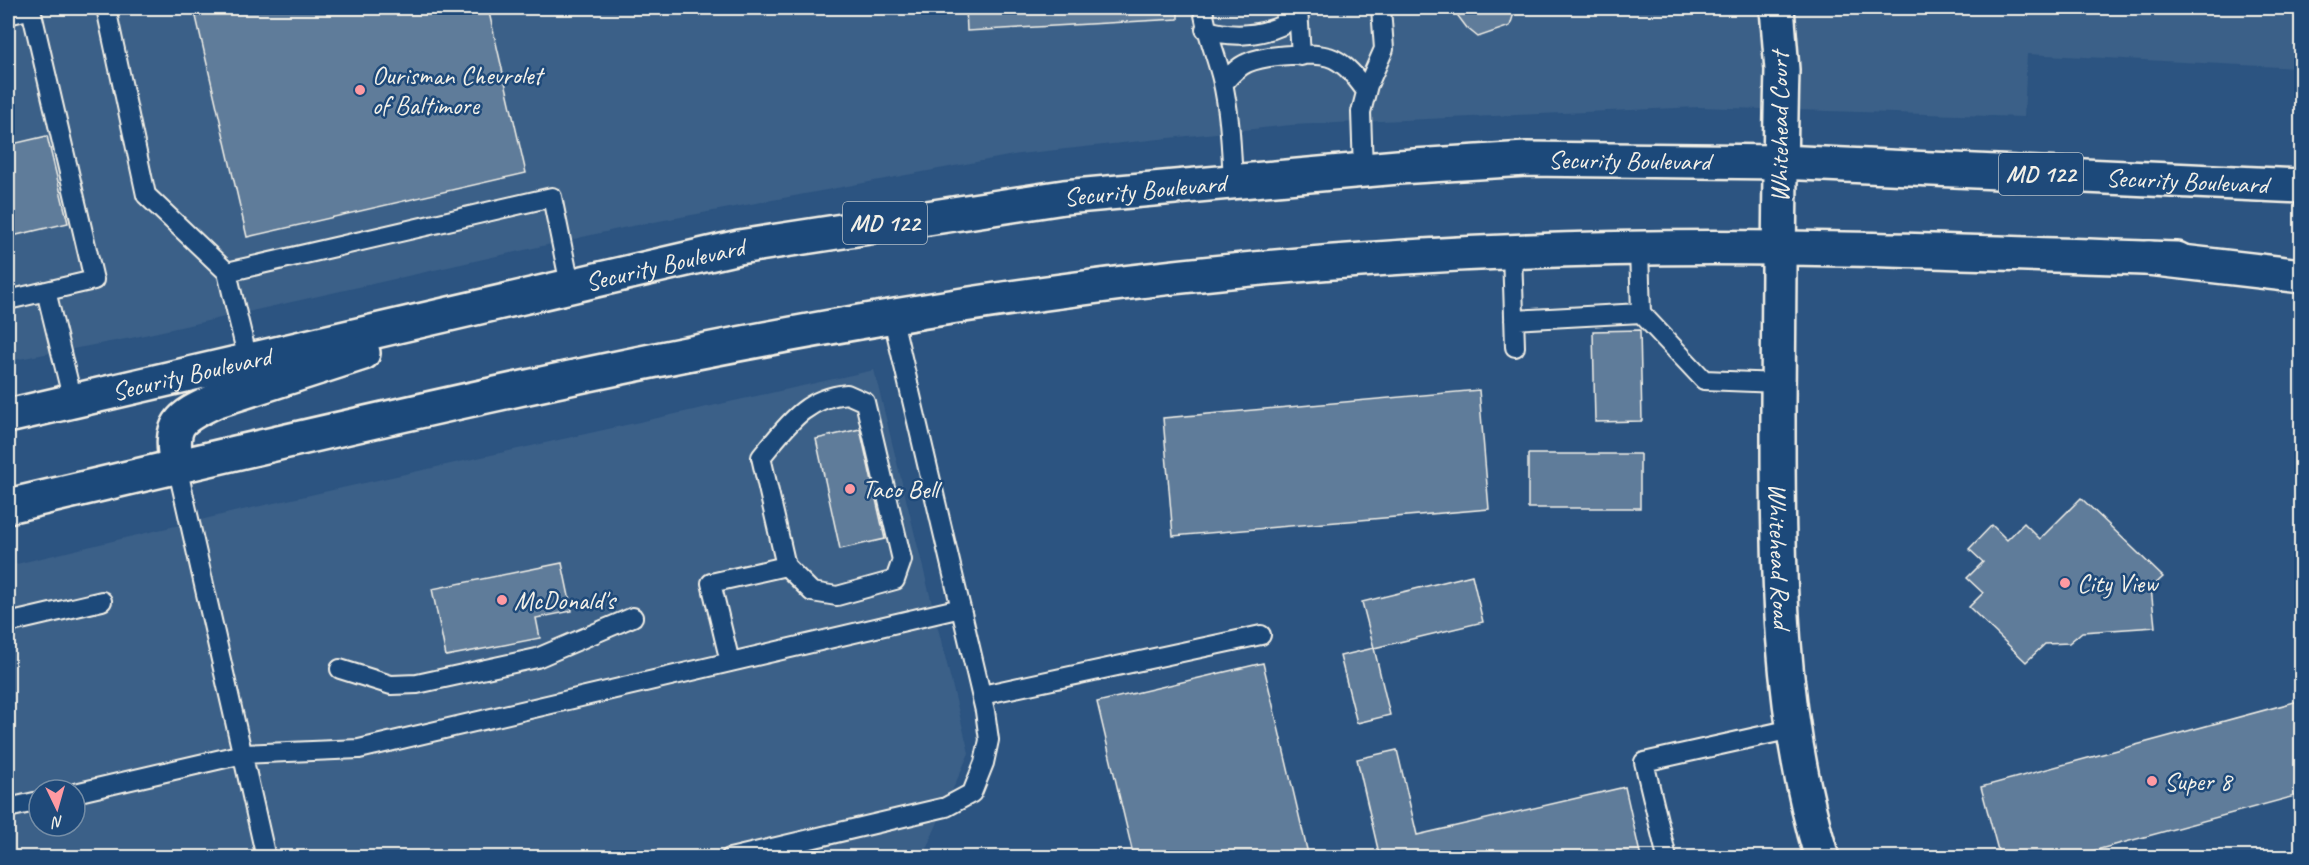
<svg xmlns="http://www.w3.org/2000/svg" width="2309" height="865" font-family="Caveat,sans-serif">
	<rect width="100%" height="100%" fill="#2c5481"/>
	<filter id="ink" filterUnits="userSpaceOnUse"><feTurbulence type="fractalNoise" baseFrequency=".0167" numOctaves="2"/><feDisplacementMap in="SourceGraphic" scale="12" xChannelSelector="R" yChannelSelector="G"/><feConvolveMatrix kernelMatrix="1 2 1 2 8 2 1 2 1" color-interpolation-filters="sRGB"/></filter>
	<g filter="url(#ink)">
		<path fill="#3b6088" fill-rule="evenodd" d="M8 8H2301V68L2027 54 2024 117 1699 107 1291 125 1019 154 627 227 131 338 8 361Z
			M874 370 969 753 925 851 927 857H8V566L238 511ZM39 790H75V826H39Z"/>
		<path fill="#5e7b9a" stroke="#f4f1e8" stroke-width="1.5" d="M194 8H488L526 173 247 237Z
			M966 8H1178V19L967 31Z
			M1458 8H1609L1514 13 1510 26 1478 37 1467 28 1458 16Z
			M47 136 68 223 8 237V145Z
			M1640 330 1642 421 1595 422 1593 331Z
			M1479 390 1489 509 1173 536 1163 418Z
			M860 429 885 539 840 549 816 439Z
			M1528 454H1640V508H1528Z
			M2081 498 2163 577 2151 588 2155 627 2082 632 2069 643 2045 644 2026 662 1969 607 1983 593 1967 578 1983 562 1969 549 1992 525 2007 540 2024 523 2040 539Z
			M562 563 572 611 536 618 540 638 446 656 432 589Z
			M1472 575 1483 622 1374 648 1362 602Z
			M1374 648 1390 715 1357 723 1340 656Z
			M1263 663 1309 858H1134L1097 702Z
			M2302 700V794L2067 858H2000L1981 787Z
			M1397 750 1417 835 1625 787 1641 858H1380L1357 759Z"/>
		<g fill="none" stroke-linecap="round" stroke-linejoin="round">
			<g stroke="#f4f1e8" stroke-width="22">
				<path id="service" d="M106 8 146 195 227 272
					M1203 8C1206 33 1216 54 1222 79 1230 113 1231 146 1233 181
					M1298 8 1301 56
					M8 15 31 9 94 280 8 300
					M1205 29C1230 38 1259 36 1283 25L1290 8
					M1223 84C1229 77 1237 67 1247 63 1263 55 1318 51 1334 59 1348 66 1357 79 1366 91
					M1363 170 1361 112 1368 85 1384 49 1381 8
					M1639 250 1641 313
					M1512 252 1515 347
					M46 291 73 401
					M1514 320 1641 313 1704 380 1778 383
					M248 360 227 272 552 197 570 285
					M847 394 865 402 902 560 895 580 837 596 812 592 786 566 761 457C787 426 804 398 847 394Z
					M177 466 266 858
					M8 623 102 601
					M730 662 711 583 786 566
					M340 669 391 685 417 684 537 658 633 617
					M982 695 1261 635
					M75 793 243 754 359 749 961 608
					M8 808 39 801
					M730 858 946 807 972 793 984 763 989 740 985 711 892 315
					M1667 858 1644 762 1792 729"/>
			</g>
			<g stroke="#f4f1e8" stroke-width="38">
				<g id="minor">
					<path id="s1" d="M1777 8 1782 70C1779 181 1779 293 1778 405 1778 558 1777 709 1822 858"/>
				</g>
			</g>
			<g stroke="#f4f1e8" stroke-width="38">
				<g id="primary">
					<path id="s2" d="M8 416 739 247 1064 197 1398 167 1526 159 1780 162 2302 186"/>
					<path d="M177 466C169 424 178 418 215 401L363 353"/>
					<path d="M8 506C361 424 716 336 1076 289 1309 258 1546 245 1780 248 1912 249 2045 255 2177 259"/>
				</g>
			</g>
			<g stroke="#f4f1e8" stroke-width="38">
				<path id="motorway" d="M2148 258 2302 276"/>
			</g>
			<use href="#service" stroke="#1f4a7a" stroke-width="18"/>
			<use href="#minor" stroke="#1f4a7a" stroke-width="33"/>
			<use href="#primary" stroke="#1f4a7a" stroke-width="33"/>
			<use href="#motorway" stroke="#1f4a7a" stroke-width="33"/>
		</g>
	</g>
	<g fill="#ff9aa2" stroke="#1f4a7a" stroke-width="2">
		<circle cx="360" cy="90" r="6"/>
		<circle cx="850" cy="489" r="6"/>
		<circle cx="2065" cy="583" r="6"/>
		<circle cx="502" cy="600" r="6"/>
		<circle cx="2152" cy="781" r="6"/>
	</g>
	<g text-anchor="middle" stroke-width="5" stroke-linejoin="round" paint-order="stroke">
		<g fill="#1f4a7a" stroke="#b4bfc7" stroke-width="1.5">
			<rect x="1999" y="153" width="84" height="42" rx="4.5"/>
			<rect x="843" y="202" width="84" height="42" rx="4.5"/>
		</g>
		<g font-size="24" font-weight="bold" fill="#f4f1e8">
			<text x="2041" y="182">MD 122</text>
			<text x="885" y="231">MD 122</text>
		</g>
		<g font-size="26" fill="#f4f1e8" stroke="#1f4a7a" text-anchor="start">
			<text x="372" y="84">Ourisman Chevrolet<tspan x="372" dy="30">of Baltimore</tspan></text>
			<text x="862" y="498">Taco Bell</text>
			<text x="2077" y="592">City View</text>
			<text x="514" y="609">McDonald's</text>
			<text x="2164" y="790">Super 8</text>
		</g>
		<g font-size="26" fill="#f4f1e8" stroke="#1f4a7a">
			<text transform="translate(1779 127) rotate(-90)" y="9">Whitehead Court</text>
			<text dy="9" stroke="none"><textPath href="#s2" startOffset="1646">Security Boulevard</textPath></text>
			<text dy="9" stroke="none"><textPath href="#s2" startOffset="2204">Security Boulevard</textPath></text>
			<text dy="9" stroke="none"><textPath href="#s2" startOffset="1160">Security Boulevard</textPath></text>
			<text dy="9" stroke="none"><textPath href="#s2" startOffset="674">Security Boulevard</textPath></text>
			<text dy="9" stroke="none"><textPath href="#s2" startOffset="188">Security Boulevard</textPath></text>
			<text dy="9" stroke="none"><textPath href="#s1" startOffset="548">Whitehead Road</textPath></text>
		</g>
	</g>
	<rect width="2309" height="865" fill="none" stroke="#1f4a7a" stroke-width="30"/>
	<rect x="15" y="15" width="2279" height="835" fill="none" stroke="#f4f1e8" stroke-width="2" filter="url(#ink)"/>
	<g transform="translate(57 808) rotate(175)"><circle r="28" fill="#1f4a7a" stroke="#748da6" stroke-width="1.5"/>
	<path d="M0-4.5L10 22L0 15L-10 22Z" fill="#ff9aa2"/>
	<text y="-9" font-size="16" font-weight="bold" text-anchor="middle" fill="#f4f1e8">N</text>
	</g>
</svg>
